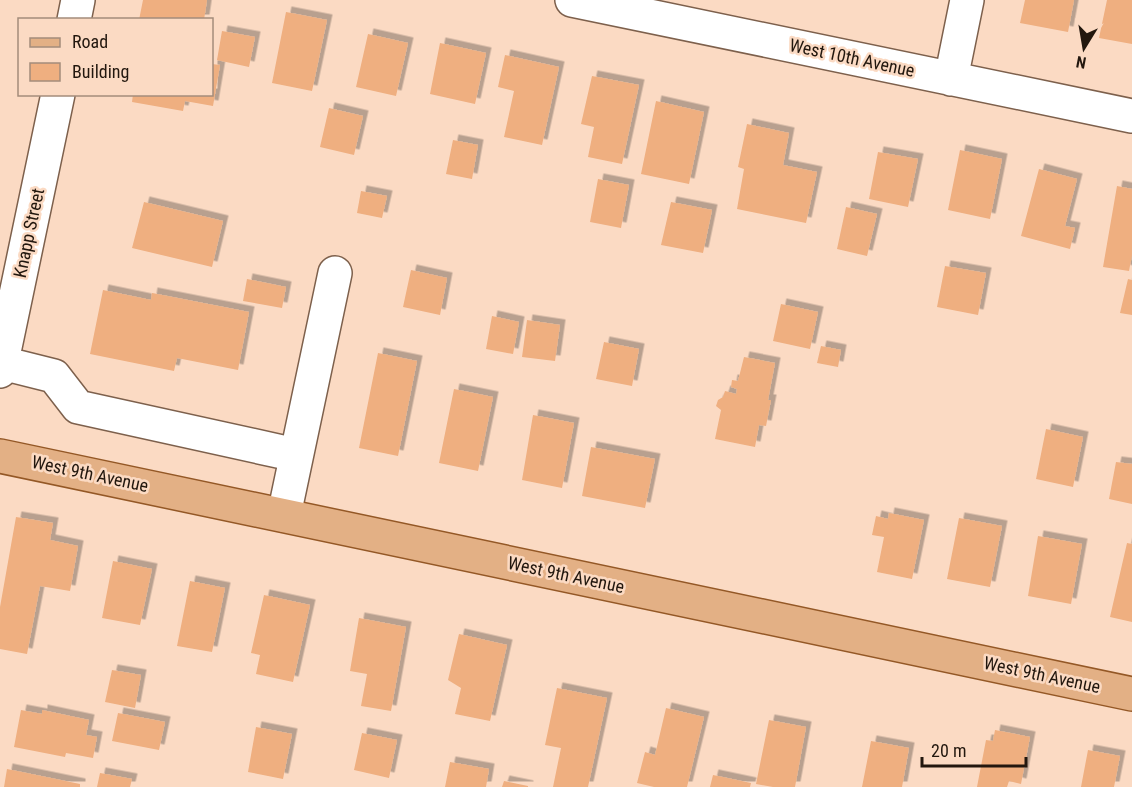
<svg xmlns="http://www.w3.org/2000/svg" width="1132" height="787" font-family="'Roboto Condensed',sans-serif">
	<defs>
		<filter id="shadow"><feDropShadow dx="5.5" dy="-5.5" stdDeviation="0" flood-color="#0004"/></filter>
	</defs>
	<rect width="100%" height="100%" fill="#fbdac3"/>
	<path fill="#efaf80" filter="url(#shadow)" d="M143 0H207L204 20H139Z
		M1025 0H1074L1068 32 1020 23Z
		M1107 0H1132V44L1099 38Z
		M286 12 327 20 312 91 272 83Z
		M222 31 255 37 249 67 217 60Z
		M368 34 408 43 396 96 356 87Z
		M440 43 486 53 475 104 430 94Z
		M505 55 559 67 542 145 504 137 514 91 498 87Z
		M212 64 220 65 213 106 185 101 183 111 132 102 133 94H212Z
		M592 76 639 85 622 164 588 157 594 127 581 124Z
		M656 101 704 112 689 184 641 174Z
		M329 108 363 116 354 155 320 147Z
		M747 124 789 133 783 165 817 172 806 223 737 209 744 169 738 167Z
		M453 140 478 145 472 179 446 174Z
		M960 150 1002 159 990 219 948 210Z
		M878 152 918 159 908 207 869 199Z
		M1039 169 1077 179 1065 226 1075 228 1070 249 1021 236Z
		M598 179 629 185 621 228 590 222Z
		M1117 186 1132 189V255L1129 271 1103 267Z
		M361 191 387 196 382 218 357 213Z
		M144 202 223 221 212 267 132 248Z
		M671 202 712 210 703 253 661 245Z
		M846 207 877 214 867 256 837 249Z
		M945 266 986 273 978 315 937 307Z
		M411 270 447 278 440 315 403 307Z
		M247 279 286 287 282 308 243 301Z
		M1128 279 1132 280V315L1120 313Z
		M103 290 151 300 152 293 249 312 238 370 177 358 174 371 90 354Z
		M781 304 818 312 810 349 773 341Z
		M492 316 519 322 513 354 486 349Z
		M527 320 560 325 555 361 522 357Z
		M604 342 639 349 632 386 596 379Z
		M821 346 841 350 838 367 817 363Z
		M378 353 417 361 398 456 359 448Z
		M744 357 775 363 768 400H771L766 426 759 425 755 447 715 439 721 410 716 406 718 400 723 397 725 391 736 394 737 389 731 387 732 380 738 381Z
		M454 389 493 397 478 471 439 463Z
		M533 415 574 423 562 488 522 480Z
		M1046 429 1083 437 1073 487 1036 479Z
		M591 447 655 459 645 508 582 496Z
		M1116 462 1132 464V504L1109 499Z
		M889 513 924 520 912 579 877 572 884 537 872 535 876 516 888 519Z
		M16 517 53 523 50 540 78 546 70 591 40 586 27 654 0 649V607Z
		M959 518 1002 526 990 587 947 579Z
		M1038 536 1082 544 1071 604 1028 596Z
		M1127 543 1132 544V622L1110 617Z
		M113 561 152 569 140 625 102 618Z
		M190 581 225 588 212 652 177 646Z
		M264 595 310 605 293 682 256 674 260 655 251 653Z
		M359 618 406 627 391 711 361 706 367 674 350 671Z
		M459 634 507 645 490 721 455 714 461 688 448 680Z
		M112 670 141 675 135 708 105 702Z
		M557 688 607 698 588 787H553L561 748 545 745Z
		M666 708 704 717 687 787H654L637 783 645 752 655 755Z
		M21 710 42 714V710L89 720 86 735 97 737 93 758 66 753 65 757 14 747Z
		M118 713 165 722 159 750 112 741Z
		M769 720 806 727 795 787H773L756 784Z
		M256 727 292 734 283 779 248 772Z
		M995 730 1030 737 1021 784 1009 781 1007 787H977L986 740 993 741Z
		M362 733 397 740 389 778 354 770Z
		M871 741 909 748 902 787H862Z
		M1088 750 1120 756 1114 787H1081Z
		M450 762 489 769 486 787H445Z
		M7 769 80 784V787H4Z
		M100 773 132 779 130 787H97Z
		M713 775 751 783 750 787H710Z
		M504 781 528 786V787H502Z"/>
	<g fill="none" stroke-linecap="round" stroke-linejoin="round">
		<g stroke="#7d604c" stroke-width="36">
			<path id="minor" d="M572 0 1132 116
				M74 20 78 0
				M951 79 967 0
				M2 363 54 376 78 407 296 455
				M0 371 58 94
				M284 515 335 273"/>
		</g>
		<g stroke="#945826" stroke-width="36">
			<path id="major" d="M0 456 1132 694"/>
		</g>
		<use href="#minor" stroke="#fff" stroke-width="33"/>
		<use href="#major" stroke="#e3b085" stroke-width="33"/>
	</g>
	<g text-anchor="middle" stroke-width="5" stroke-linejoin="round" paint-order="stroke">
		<g font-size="18" fill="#22170e" stroke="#fbdac3">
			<text transform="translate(852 58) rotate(12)" y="6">West 10th Avenue</text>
			<text transform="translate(29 233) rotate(-78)" y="6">Knapp Street</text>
			<text transform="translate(90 474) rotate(12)" y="6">West 9th Avenue</text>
			<text transform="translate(566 575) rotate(12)" y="6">West 9th Avenue</text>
			<text transform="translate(1042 675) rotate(12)" y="6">West 9th Avenue</text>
		</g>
	</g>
	<rect x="18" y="18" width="195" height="78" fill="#fbdac3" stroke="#a48c7b" stroke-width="1.5"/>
	<rect x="30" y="38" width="30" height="9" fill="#e3b085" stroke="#a48c7b" stroke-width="1.5"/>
	<text x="72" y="48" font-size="18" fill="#22170e">Road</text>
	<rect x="30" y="63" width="30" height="18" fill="#efaf80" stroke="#a48c7b" stroke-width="1.5"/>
	<text x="72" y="78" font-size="18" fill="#22170e">Building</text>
	<g transform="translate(1084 48) rotate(191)" stroke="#fbdac3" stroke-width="4.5" paint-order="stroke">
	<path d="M0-4.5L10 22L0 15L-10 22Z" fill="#22170e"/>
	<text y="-9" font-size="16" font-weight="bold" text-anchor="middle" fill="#22170e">N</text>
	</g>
	<path d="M922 757v9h104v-9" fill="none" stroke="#22170e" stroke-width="3"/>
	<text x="931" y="757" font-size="18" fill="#22170e" stroke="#fbdac3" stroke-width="4.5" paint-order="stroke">20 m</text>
</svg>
